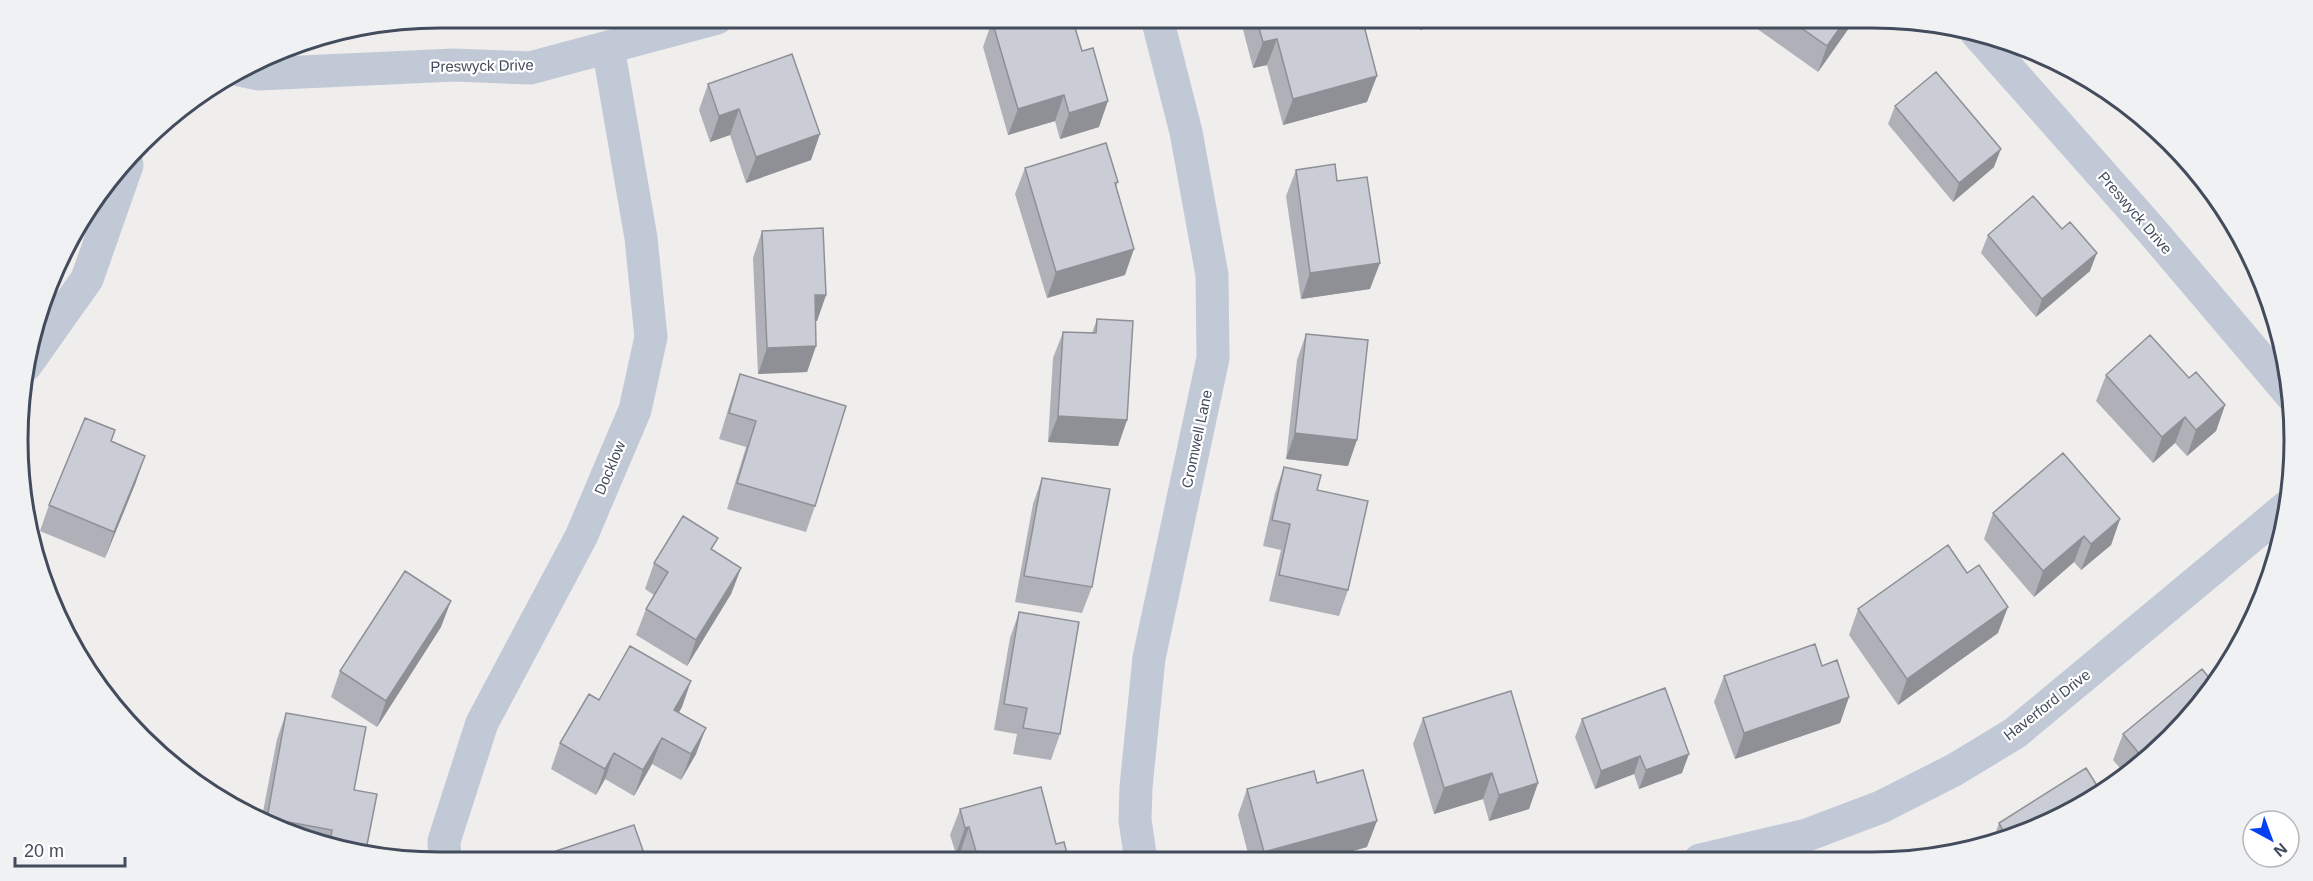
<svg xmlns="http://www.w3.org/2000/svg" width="2313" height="881" font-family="Helvetica,sans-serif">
	<rect width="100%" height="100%" fill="#f0eded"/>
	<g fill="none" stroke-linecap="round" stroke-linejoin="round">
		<path stroke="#c1c9d6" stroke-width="33" d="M1976 32 2152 231 2292 396
			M240 70 259 74 454 65 530 68 717 18
			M26 365 87 279 127 165
			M1700 860 1807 835 1881 807 1954 770 2015 733 2288 506
			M1141 861 1135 820 1136 787 1149 658 1213 358 1212 275 1186 132 1157 18
			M445 863 444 841 482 723 581 537 635 410 651 337 641 238 608 47"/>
	</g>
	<path fill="#afb0b8" d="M1240 18H1362L1367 102 1283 125 1267 65 1253 68Z
		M1416 18H1460L1420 30Z
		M1742 18H1856L1818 72Z
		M992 21 1099 127 1060 139 1055 121 1008 135 983 47Z
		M708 84 811 160 746 183 730 135 710 142 699 110Z
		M1895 106 1994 167 1953 202 1888 124Z
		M1025 168 1118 182 1116 187 1125 275 1047 298 1015 194Z
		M1296 170 1337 181 1370 289 1301 299 1286 196Z
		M762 231 826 295 817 321H815L816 346 807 372 758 374 753 258Z
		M1988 235 2090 271 2036 317 1981 253Z
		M1097 319 1127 420 1118 446 1048 442 1053 358 1063 332 1092 333Z
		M1306 334 1348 466 1286 459 1297 360Z
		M740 374 815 506 806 532 727 509 746 447 719 439 731 400Z
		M2106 375 2189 378 2225 405 2216 431 2187 456 2175 443 2153 463 2096 401Z
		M111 441 136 482 105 558 40 531 49 505Z
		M1284 467 1317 490 1348 590 1339 616 1269 601 1281 550 1263 546 1275 493Z
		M1042 478 1092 587 1082 613 1015 602 1033 504Z
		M1993 513 2120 519 2111 545 2081 570 2074 562 2034 597 1984 539Z
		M713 551 741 568 731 594 687 666 636 635 646 609 654 595 645 589 654 563Z
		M1967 573 1998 633 1898 705 1849 635 1858 609Z
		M1019 612 1060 734 1051 760 1013 754 1017 734 994 730 1010 638Z
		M441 627 377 727 331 697 340 671Z
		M1822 666 1849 697 1840 723 1735 759 1714 702 1724 676Z
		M599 700 682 707 678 713 696 754 681 780 652 764 634 796 605 779 596 795 551 769 560 743Z
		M286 713 354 790 366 850 365 853 331 849 261 822 277 739Z
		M1423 718 1538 783 1529 809 1489 821 1483 799 1434 814 1413 744Z
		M1582 719 1682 773 1639 789 1634 774 1595 789 1575 737Z
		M2123 734 2151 758 2126 775 2113 760Z
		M1317 783 1367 847 1317 861H1250L1238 815 1247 789Z
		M960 809 1056 844 1069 861 962 862 960 853 956 854 950 835Z
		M2059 820 1993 840 1999 823Z
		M556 851 647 862 551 863Z"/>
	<path fill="#8e9096" d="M1424 18H1460L1420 30Z
		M1847 18H1856L1818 72 1827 46Z
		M1277 39 1267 65 1253 68 1263 42Z
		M1377 76 1367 102 1283 125 1293 99Z
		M1064 95 1055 121 1008 135 1018 109Z
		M1108 101 1099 127 1060 139 1069 113Z
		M739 109 730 135 710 142 719 116Z
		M820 134 811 160 746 183 756 157Z
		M2001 149 1994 167 1953 202 1959 183Z
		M1134 249 1125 275 1047 298 1056 272Z
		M2097 253 2090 271 2036 317 2042 299Z
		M1380 263 1370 289 1301 299 1310 273Z
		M815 295H826L817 321H805Z
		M816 346 807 372 758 374 767 348Z
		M2225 405 2216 431 2187 456 2196 430Z
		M1058 416 1127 420 1118 446 1048 442Z
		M2185 417 2175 443 2153 463 2162 437Z
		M1295 433 1357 440 1348 466 1286 459Z
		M145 456 136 482 105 558 114 532Z
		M2120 519 2111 545 2081 570 2091 544Z
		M2084 536 2074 562 2034 597 2043 571Z
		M741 568 731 594 687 666 696 640Z
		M451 601 441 627 377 727 386 701Z
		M2008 607 1998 633 1898 705 1907 679Z
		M691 681 682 707 665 736 674 710Z
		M1849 697 1840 723 1735 759 1744 733Z
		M706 728 696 754 681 780 691 754Z
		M662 738 652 764 634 796 643 770Z
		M614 753 605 779 596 795 605 769Z
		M1689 754 1682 773 1639 789 1646 770Z
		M1640 756 1634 774 1595 789 1601 771Z
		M1492 773 1483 799 1434 814 1444 788Z
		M1538 783 1529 809 1489 821 1499 795Z
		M1377 821 1367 847 1317 861H1261L1264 852Z
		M969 827 960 853 956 854 965 828Z"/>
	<path fill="#cbcdd6" stroke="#8e9096" stroke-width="1.5" d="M1003 18H1072L1082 51 1093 48 1108 101 1069 113 1064 95 1018 109 992 21Z
		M1256 18H1362L1377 76 1293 99 1277 39 1263 42Z
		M1787 18H1847L1827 46Z
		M792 54 820 134 756 157 739 109 719 116 708 84Z
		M1936 72 2001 149 1959 183 1895 106Z
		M1106 143 1118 182 1115 183 1134 249 1056 272 1025 168Z
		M1335 164 1337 181 1367 177 1380 263 1310 273 1296 170Z
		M2033 196 2062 229 2070 222 2097 253 2042 299 1988 235Z
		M823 228 826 295H815L816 346 767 348 762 231Z
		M1097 319 1133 321 1127 420 1058 416 1063 332 1096 333Z
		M1306 334 1368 340 1357 440 1295 433Z
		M2150 335 2189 378 2196 372 2225 405 2196 430 2185 417 2162 437 2106 375Z
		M740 374 846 406 815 506 737 483 756 421 729 413Z
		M85 418 115 430 111 441 145 456 114 532 49 505Z
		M2063 453 2120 519 2091 544 2084 536 2043 571 1993 513Z
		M1284 467 1321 475 1317 490 1368 501 1348 590 1279 575 1290 524 1272 520Z
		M1042 478 1110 489 1092 587 1024 576Z
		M683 516 718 538 711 549 741 568 696 640 646 609 668 572 654 563Z
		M1948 545 1967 573 1979 565 2008 607 1907 679 1858 609Z
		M405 571 451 601 386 701 340 671Z
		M1019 612 1079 622 1060 734 1023 728 1027 708 1004 704Z
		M1815 644 1822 666 1837 660 1849 697 1744 733 1724 676Z
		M630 646 691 681 674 710 706 728 691 754 662 738 643 770 614 753 605 769 560 743 589 694 599 700Z
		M2202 669 2215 685 2151 758 2146 762 2123 734Z
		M1665 688 1689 754 1646 770 1640 756 1601 771 1582 719Z
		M1511 691 1538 783 1499 795 1492 773 1444 788 1423 718Z
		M286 713 366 727 354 790 377 794 366 850 330 843 332 830 267 818Z
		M2086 768 2101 792 2059 820 2006 836 1999 823Z
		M1363 770 1377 821 1264 852 1247 789 1314 771 1317 783Z
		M1041 787 1056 844 1064 842 1069 861 979 862 969 827 965 828 960 809Z
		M634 825 647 862 560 863 556 851Z
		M1946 849 1948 853 1928 859H1921Z"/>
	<g text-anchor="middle" stroke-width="4.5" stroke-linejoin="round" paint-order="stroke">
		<g font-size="15" fill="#434c5c" stroke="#fff">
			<text transform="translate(482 66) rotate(-1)" y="5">Preswyck Drive</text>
			<text transform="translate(2135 213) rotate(49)" y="5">Preswyck Drive</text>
			<text transform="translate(1197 439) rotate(-78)" y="5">Cromwell Lane</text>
			<text transform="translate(610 468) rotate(-67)" y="5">Docklow</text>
			<text transform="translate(2047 705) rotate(-38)" y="5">Haverford Drive</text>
		</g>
	</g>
	<path d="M0 0H2313V881H0ZM440 28H1872A412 412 0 0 1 2284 440V440A412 412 0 0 1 1872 852H440A412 412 0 0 1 28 440V440A412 412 0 0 1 440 28Z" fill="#f0f1f2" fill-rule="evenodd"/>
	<path fill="none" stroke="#434c5c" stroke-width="3" d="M440 28H1872A412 412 0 0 1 2284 440V440A412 412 0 0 1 1872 852H440A412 412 0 0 1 28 440V440A412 412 0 0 1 440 28Z"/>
	<g transform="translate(2271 839) rotate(139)"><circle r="28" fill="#ffffff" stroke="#b4b7be" stroke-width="1.5"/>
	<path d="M0-4.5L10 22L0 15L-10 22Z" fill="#0541f2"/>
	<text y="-9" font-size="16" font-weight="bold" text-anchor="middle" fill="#434c5c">N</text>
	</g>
	<path d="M15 857v9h110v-9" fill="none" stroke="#434c5c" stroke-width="3"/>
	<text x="24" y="857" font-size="18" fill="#434c5c" stroke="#ffffff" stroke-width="4.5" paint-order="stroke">20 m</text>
</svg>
